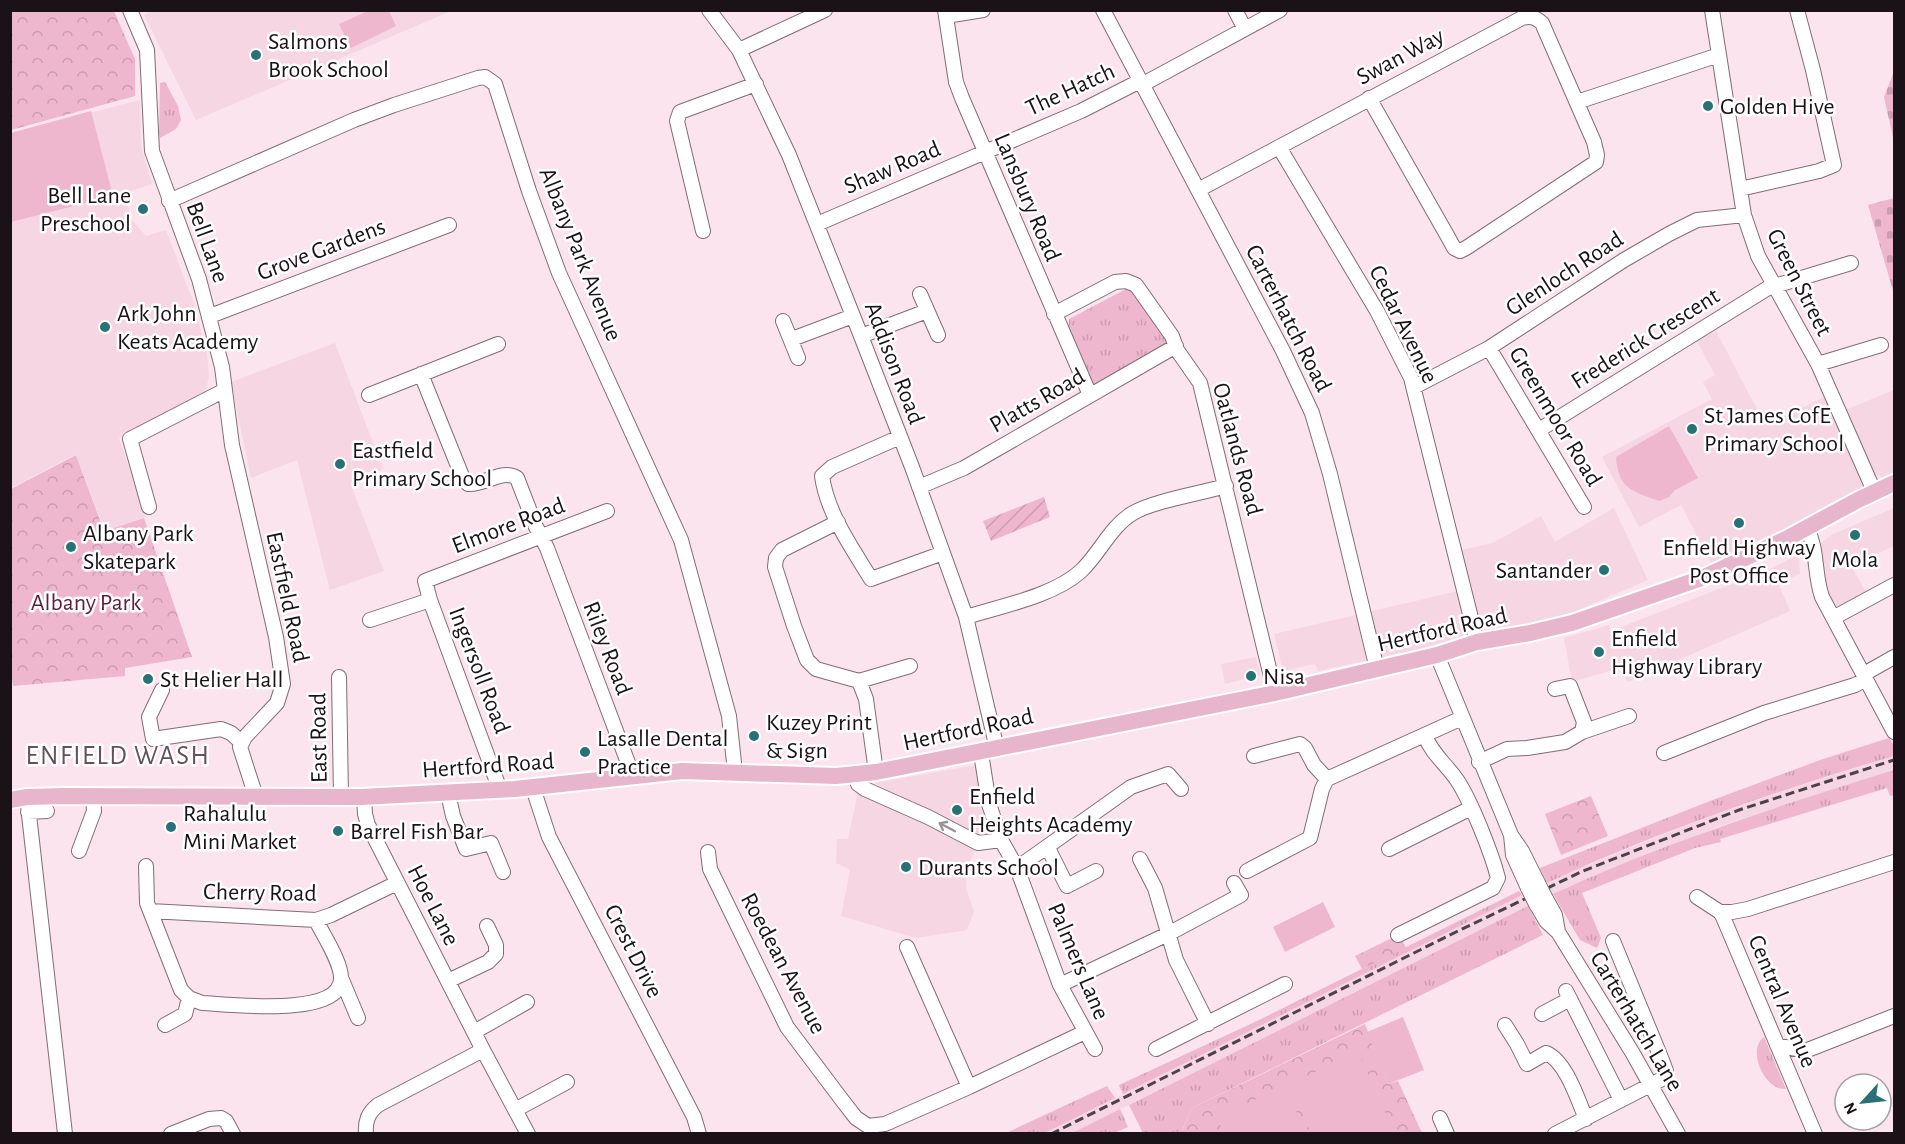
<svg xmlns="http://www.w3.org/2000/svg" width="1905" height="1144" font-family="'Alegreya Sans',sans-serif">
	<defs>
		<pattern id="grass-tufts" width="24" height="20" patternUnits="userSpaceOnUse" patternTransform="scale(1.5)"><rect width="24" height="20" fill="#eeb7ce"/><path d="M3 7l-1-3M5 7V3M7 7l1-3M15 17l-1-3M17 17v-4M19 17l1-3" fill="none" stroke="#cc9cb0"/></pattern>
		<pattern id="cemetery-stones" width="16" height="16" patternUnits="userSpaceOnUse" patternTransform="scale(1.5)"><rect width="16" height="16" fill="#eeb7ce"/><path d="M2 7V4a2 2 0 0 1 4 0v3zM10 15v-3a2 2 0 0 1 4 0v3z" fill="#cc9cb0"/></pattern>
		<pattern id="park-crowns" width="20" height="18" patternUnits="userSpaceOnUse" patternTransform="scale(1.5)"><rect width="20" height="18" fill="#eeb7ce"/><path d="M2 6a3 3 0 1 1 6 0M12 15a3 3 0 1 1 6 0" fill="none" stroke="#cc9cb0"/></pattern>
		<pattern id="garden-furrows" width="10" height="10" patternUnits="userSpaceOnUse" patternTransform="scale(1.5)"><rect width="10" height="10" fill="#eeb7ce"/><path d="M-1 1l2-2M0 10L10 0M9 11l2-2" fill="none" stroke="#cc9cb0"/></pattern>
	</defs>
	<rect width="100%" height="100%" fill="#fbe4ed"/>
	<path fill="#f5d6e2" d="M153 10 451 11 196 120 144 15Z
		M140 100 141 146 152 184 126 193 128 207 132 220 146 236 166 230 193 301 207 353 209 377 204 397 119 438 145 517 111 529 102 524 76 454 11 488V133Z
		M1716 331 1759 413 1763 411 1769 423 1825 397 1863 487 1862 490 1820 514 1712 565 1681 505 1639 527 1602 457 1712 399 1703 382 1715 375 1697 341Z
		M335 343 383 469 350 483 384 571 330 590 297 460 251 478 231 382Z
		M1894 390V476L1882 478 1872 471 1845 410Z
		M1614 508 1648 580 1560 618 1516 627 1493 626 1425 648 1318 671 1315 664 1283 671 1274 634 1471 588 1461 550 1493 543 1541 516 1555 542Z
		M1894 508V546L1851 566 1868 595 1837 611 1824 583 1819 545 1831 535Z
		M1794 557 1799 558 1800 574 1778 583 1790 611 1628 682 1619 668 1572 682 1564 638 1609 625 1611 631 1770 569Z
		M1256 657 1260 675 1225 684 1221 664Z
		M1894 756V770L1720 826 1570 886 1072 1133 1044 1134 1511 900 1566 874 1699 820 1796 787Z
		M977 765 994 837 985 839 874 783Z
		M858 792 977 842 967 871 966 888 974 912 967 930 916 938 841 916 850 870 836 863 837 839H848Z"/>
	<path fill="url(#grass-tufts)" d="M165 82 178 106 181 120 176 129 160 138 159 134 160 83Z
		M1126 289 1134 291 1169 341 1168 346 1100 386 1092 383C1083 364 1067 339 1069 319Z
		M1889 738 1894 746V756C1776 791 1659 831 1547 883L1540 868 1710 801 1820 760Z
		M1894 770V795L1890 796 1887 788 1720 839 1721 842 1695 848 1582 893 1601 938 1597 948 1580 940 1553 894C1663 843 1779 806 1894 770Z
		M1519 891 1522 895 1123 1094 1119 1085 1257 1021Z
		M1528 906 1543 935 1194 1107 1191 1110 1181 1133H1143L1129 1105Z
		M1764 1037 1786 1089C1765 1091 1746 1050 1764 1037Z
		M1107 1086 1115 1098 1049 1131 1044 1133H1006Z
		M1120 1109 1128 1127 1114 1133H1072Z"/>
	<path fill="url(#cemetery-stones)" d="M1894 71V142L1884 97Z
		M1894 198V294L1868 205Z"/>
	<path fill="url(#park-crowns)" d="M11 10 114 11 135 59V96L11 130Z
		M76 455 101 523 111 529 144 518 192 657 125 668V676L13 686 10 663 11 489Z
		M1591 796 1608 836 1561 855 1545 814Z
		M1394 937 1401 938 1406 948 1362 969 1355 956Z
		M1365 1024 1388 1084 1398 1081 1422 1133 1181 1134 1191 1110 1194 1107Z"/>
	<path fill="url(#garden-furrows)" d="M1044 497 1050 517 991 541 983 521Z"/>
	<path fill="#eeb7ce" d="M389 11 396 26 351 48 339 24 368 11Z
		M91 111 113 196 11 222V133Z
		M1669 426 1698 478 1675 490 1669 497 1659 501C1632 491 1618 489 1616 457Z
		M1323 902 1335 927 1285 952 1273 927Z
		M1403 1017 1424 1070 1388 1084 1367 1032Z
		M1359 1053 1394 1133H1311L1289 1084Z
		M1286 1087 1306 1133H1224L1216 1116Z"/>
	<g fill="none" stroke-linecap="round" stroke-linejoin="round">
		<g stroke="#816d75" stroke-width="16">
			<path id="minor" d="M130 10 147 50 152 151 199 279 222 367 232 445 276 637 283 684 277 703 245 737 240 747 256 797
				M709 10 739 50 789 155 861 336 912 467 966 617 997 749
				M945 10 956 82 962 98 1090 395
				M1103 10 1283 351 1312 413 1330 474 1377 669
				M1235 10 1245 29
				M1712 10 1744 215 1758 256 1818 364 1874 491
				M946 16 983 10
				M739 50 825 10
				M1577 102 1719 55
				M1279 147 1377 311 1411 378 1477 642
				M1740 189 1819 171 1834 165 1813 70 1797 10
				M1198 190 1522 18C1531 16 1535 17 1542 23L1594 142 1597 155 1596 162 1466 248 1460 251 1454 248 1448 237 1369 98
				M169 201 354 120 394 105 478 78 485 77 495 84 529 191 559 273 681 540 729 716 735 772
				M817 224 1081 111 1140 81 1147 82 1280 10
				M703 231 677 121 680 112 756 84
				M920 294 938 335
				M1054 314 1115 282 1126 281 1136 285 1172 336 1177 350 1200 383 1275 693
				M210 316 449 225
				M783 321 798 358
				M861 336 927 311
				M792 339 853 316
				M1489 348 1584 507
				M1818 364 1881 345
				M421 374 462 476 468 484C484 486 502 468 517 478L536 527 547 548 633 776
				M1414 387 1489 348 1624 260 1669 234 1697 220 1744 215
				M369 395 498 344
				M1539 430 1768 288 1851 263
				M900 437 832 467 822 476C827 513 852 548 871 579L943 553
				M919 487 964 468 1176 346
				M149 507 130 439 225 390
				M838 522 782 550 776 558 775 567 794 626 807 660 816 669 859 681 910 666
				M1807 528C1818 550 1814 574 1822 597L1894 732
				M966 617C1001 606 1054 596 1081 571 1100 553 1110 527 1133 513 1153 501 1202 493 1226 486
				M1833 618 1894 585
				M370 620 430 600
				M1437 655 1511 835 1513 855 1528 888
				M1864 674 1894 657
				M339 677 341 797
				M859 681 866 699 876 772
				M162 690 149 717 153 739 221 729 231 733 242 743
				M1582 732 1629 716
				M981 753 989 804 1001 840 1017 868 1060 985 1095 1049
				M1664 753 1764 713 1855 685 1866 679
				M1254 756 1300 744 1305 748 1314 765 1327 779
				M1479 762 1507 749 1527 748 1565 742 1582 732 1584 722 1570 686 1555 689
				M855 775 858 784 865 789 928 817 978 843 1001 840
				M533 788 549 837 694 1117 699 1134
				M500 790 430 600 425 581 607 511
				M448 793 453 816 466 849 491 843 503 872
				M364 796 365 814 368 825 483 1050 528 1134
				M27 797 65 1134
				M28 812 47 811
				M1511 835 1522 851 1538 883
				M1048 848 1067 886 1096 871
				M1389 849 1471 808
				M79 851 94 811 93 796
				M708 852 710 869 787 1027 842 1100 856 1118 868 1126 885 1124 969 1087 1085 1032
				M1140 859 1155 888 1176 960 1208 1024
				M146 866 147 903 181 990 189 998 202 1003C228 1004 340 1018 341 979 342 963 323 935 316 920
				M1017 868 1131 787 1168 774 1181 789
				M1247 871 1310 838 1322 789 1327 779 1462 718
				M1697 897 1720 912 1723 917 1815 1134
				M1546 899 1555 915 1558 932
				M1536 904 1546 921 1558 932 1632 1052 1678 1134
				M150 911 316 920 331 915 397 883
				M1720 912H1732L1748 909 1894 862
				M1398 935 1493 888 1498 878C1492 854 1471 801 1457 780 1446 764 1432 754 1425 736
				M907 947 969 1087
				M342 980 358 1018
				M448 981 488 962 496 954V945L487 926
				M1060 985 1168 934 1241 895 1234 883
				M1566 991 1621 1100
				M1542 1014 1570 999
				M165 1025 185 1014 189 998
				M1505 1025 1517 1044 1527 1064 1546 1053C1566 1061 1578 1100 1586 1119
				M474 1032 527 1002
				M1777 1045 1805 1051 1894 1016
				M1156 1049 1285 984
				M515 1110 567 1082
				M1440 1118 1447 1134
				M171 1134 209 1119 221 1118 226 1121 233 1134
				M366 1134C365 1121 368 1113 378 1105L483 1050
				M1555 1134 1664 1078 1666 1071 1662 1060 1613 941"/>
		</g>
		<g stroke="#fff" stroke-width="20">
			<path id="major" d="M10 800 27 797 65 796 361 797 515 789 682 771 836 776 876 772 1275 693 1437 655 1477 642 1530 633 1572 623 1702 578 1786 539 1858 500 1894 483"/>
		</g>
		<use href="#minor" stroke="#fff" stroke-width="14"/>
		<use href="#major" stroke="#e7b6cc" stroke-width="16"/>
		<path stroke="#4d4247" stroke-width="3" stroke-dasharray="9 4.5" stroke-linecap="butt" d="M1051 1134 1456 932 1583 871 1739 810 1894 760"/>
		<g stroke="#816d75" stroke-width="16" stroke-linecap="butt">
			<path id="minor-bridge" d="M1538 883 1546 899
				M1528 888 1536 904"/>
		</g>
		<use href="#minor-bridge" stroke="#fff" stroke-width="14"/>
	</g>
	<defs><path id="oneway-shaft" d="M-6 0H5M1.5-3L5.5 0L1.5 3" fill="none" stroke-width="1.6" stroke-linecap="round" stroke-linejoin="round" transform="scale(1.5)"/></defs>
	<use stroke="#989496" href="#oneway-shaft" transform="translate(947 827) rotate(-152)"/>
	<g fill="#277177" stroke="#fff" stroke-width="2">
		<circle cx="256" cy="55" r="6"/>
		<circle cx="1708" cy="106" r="6"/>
		<circle cx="143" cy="209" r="6"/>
		<circle cx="105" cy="327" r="6"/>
		<circle cx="1692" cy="429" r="6"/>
		<circle cx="340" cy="464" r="6"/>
		<circle cx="1739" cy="523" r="6"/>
		<circle cx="1855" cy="535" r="6"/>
		<circle cx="71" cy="547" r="6"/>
		<circle cx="1604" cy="570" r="6"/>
		<circle cx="1599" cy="652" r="6"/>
		<circle cx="1251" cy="676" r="6"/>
		<circle cx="148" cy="679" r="6"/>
		<circle cx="754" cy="736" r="6"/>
		<circle cx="585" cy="752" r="6"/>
		<circle cx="957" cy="810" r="6"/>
		<circle cx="171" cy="827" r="6"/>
		<circle cx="338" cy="831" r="6"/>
		<circle cx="906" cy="867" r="6"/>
	</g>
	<g text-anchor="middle" stroke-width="5" stroke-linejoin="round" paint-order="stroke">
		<g font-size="24" fill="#1a1216" stroke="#fff" text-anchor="start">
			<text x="268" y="49">Salmons<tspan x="268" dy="28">Brook School</tspan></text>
			<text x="1720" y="114">Golden Hive</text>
			<text x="131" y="203" text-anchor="end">Bell Lane<tspan x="131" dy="28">Preschool</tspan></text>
			<text x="117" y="321">Ark John<tspan x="117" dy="28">Keats Academy</tspan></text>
			<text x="1704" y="423">St James CofE<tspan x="1704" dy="28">Primary School</tspan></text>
			<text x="352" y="458">Eastfield<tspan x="352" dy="28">Primary School</tspan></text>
			<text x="83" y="541">Albany Park<tspan x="83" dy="28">Skatepark</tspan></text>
			<text x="1739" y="555" text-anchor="middle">Enfield Highway<tspan x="1739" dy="28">Post Office</tspan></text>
			<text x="1855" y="567" text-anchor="middle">Mola</text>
			<text x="1592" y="578" text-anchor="end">Santander</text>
			<text x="1611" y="646">Enfield<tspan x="1611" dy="28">Highway Library</tspan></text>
			<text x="1263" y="684">Nisa</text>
			<text x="160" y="687">St Helier Hall</text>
			<text x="766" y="730">Kuzey Print<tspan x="766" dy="28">&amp; Sign</tspan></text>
			<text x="597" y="746">Lasalle Dental<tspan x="597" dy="28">Practice</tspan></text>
			<text x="969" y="804">Enfield<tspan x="969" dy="28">Heights Academy</tspan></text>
			<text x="183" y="821">Rahalulu<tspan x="183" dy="28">Mini Market</tspan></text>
			<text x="350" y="839">Barrel Fish Bar</text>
			<text x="918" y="875">Durants School</text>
		</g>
		<g font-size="24" fill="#1a1216" stroke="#fff">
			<text transform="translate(1400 56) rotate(-28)" y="8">Swan Way</text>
			<text transform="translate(1070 89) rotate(-25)" y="8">The Hatch</text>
			<text transform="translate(892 167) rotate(-23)" y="8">Shaw Road</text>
			<text transform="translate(1028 197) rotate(67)" y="8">Lansbury Road</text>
			<text transform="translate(208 242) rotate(70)" y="8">Bell Lane</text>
			<text transform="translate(321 249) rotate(-21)" y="8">Grove Gardens</text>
			<text transform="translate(581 254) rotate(68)" y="8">Albany Park Avenue</text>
			<text transform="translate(1564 273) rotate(-33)" y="8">Glenloch Road</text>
			<text transform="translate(1800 282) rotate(63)" y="8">Green Street</text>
			<text transform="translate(1289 318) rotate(63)" y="8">Carterhatch Road</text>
			<text transform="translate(1404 324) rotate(64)" y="8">Cedar Avenue</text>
			<text transform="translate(1645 338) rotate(-32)" y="8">Frederick Crescent</text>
			<text transform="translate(895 363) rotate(69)" y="8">Addison Road</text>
			<text transform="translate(1037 400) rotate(-30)" y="8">Platts Road</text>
			<text transform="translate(1556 416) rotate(59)" y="8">Greenmoor Road</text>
			<text transform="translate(1238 449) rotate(75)" y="8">Oatlands Road</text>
			<text transform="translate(508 525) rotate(-21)" y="8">Elmore Road</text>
			<text transform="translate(288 597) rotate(78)" y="8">Eastfield Road</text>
			<text transform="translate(1442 629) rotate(-13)" y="8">Hertford Road</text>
			<text transform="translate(608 648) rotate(69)" y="8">Riley Road</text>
			<text transform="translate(480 670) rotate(69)" y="8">Ingersoll Road</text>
			<text transform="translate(968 729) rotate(-12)" y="8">Hertford Road</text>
			<text transform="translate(318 738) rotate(-91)" y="8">East Road</text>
			<text transform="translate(488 765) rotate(-4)" y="8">Hertford Road</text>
			<text transform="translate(260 892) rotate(1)" y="8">Cherry Road</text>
			<text transform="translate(434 905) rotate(63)" y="8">Hoe Lane</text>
			<text transform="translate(634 951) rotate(63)" y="8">Crest Drive</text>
			<text transform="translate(1079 961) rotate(67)" y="8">Palmers Lane</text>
			<text transform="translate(784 963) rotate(62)" y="8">Roedean Avenue</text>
			<text transform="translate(1783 1001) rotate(67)" y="8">Central Avenue</text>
			<text transform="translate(1637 1021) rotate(59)" y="8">Carterhatch Lane</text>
		</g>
		<g font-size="24" fill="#5d1d3e" stroke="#fff">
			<text x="86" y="610">Albany Park</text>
		</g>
		<g font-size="27" letter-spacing="1.5" fill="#645058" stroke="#fff">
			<text x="118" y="764">ENFIELD WASH</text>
		</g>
	</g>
	<rect width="1905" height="1144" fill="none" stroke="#1a1216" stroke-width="24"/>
	<g transform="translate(1863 1102) rotate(243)"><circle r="28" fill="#ffffff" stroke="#a3a0a2" stroke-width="1.5"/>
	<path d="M0-4.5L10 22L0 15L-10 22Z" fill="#277177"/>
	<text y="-9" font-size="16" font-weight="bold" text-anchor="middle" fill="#1a1216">N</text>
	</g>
</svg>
